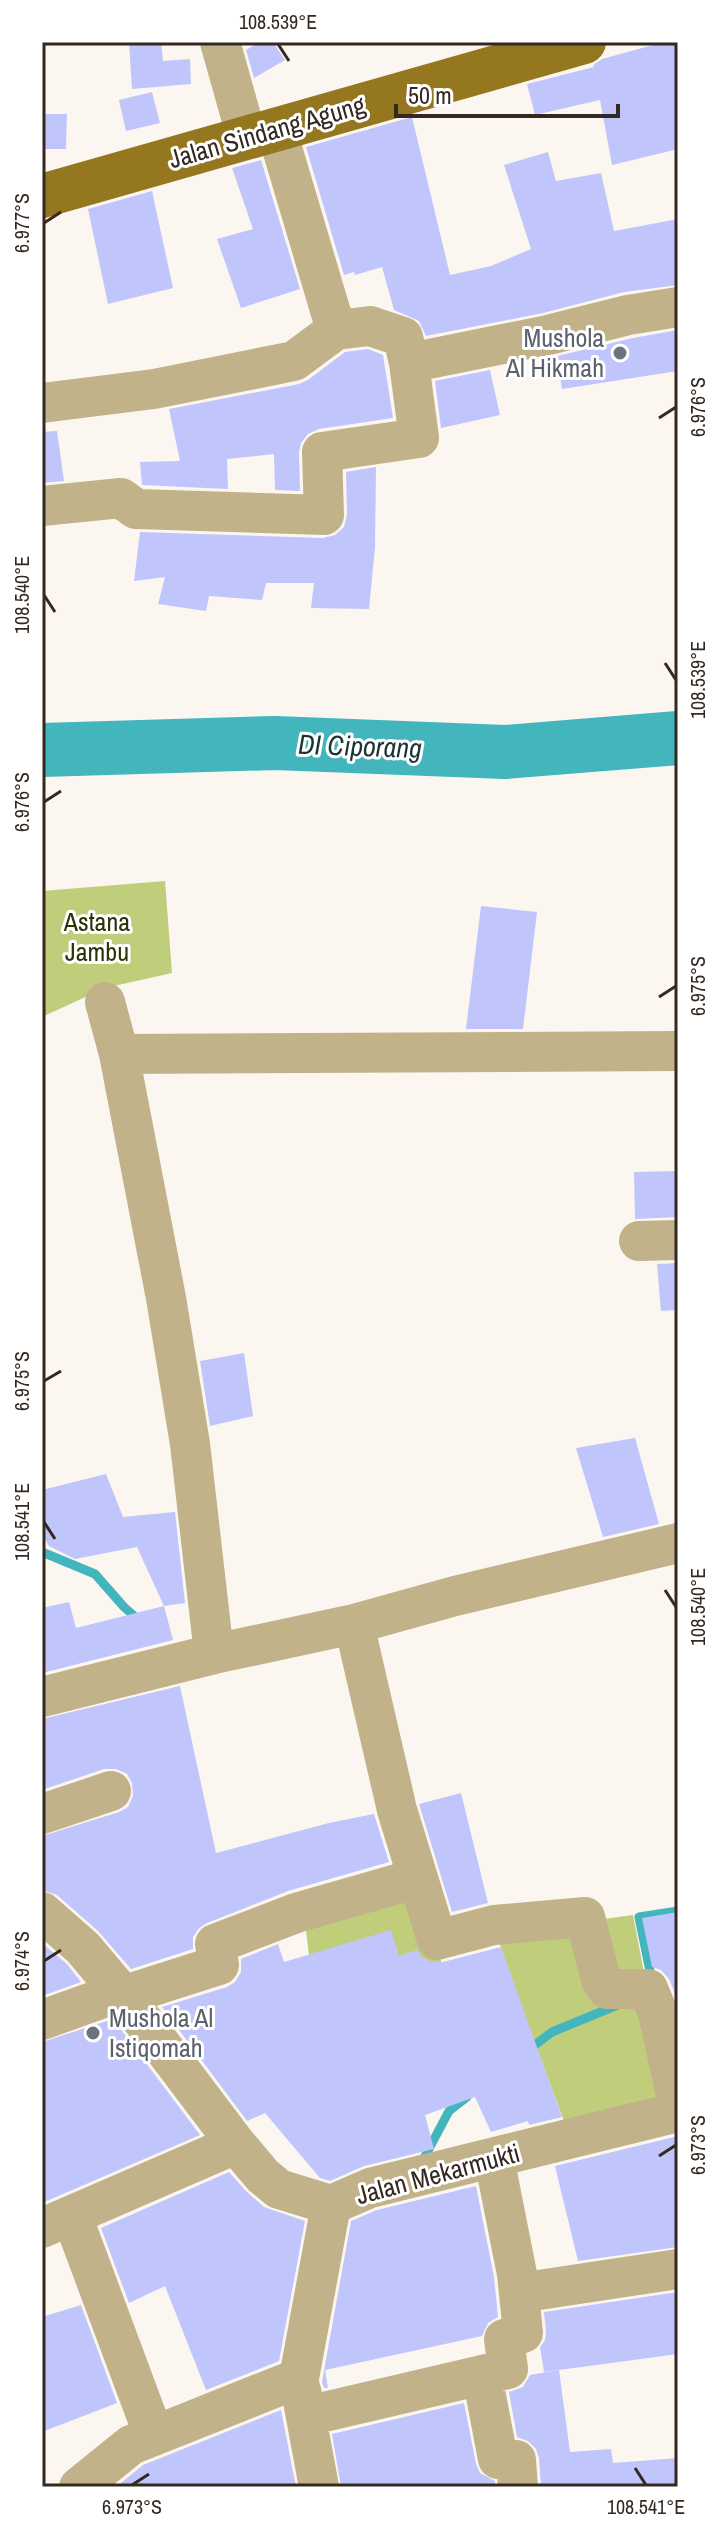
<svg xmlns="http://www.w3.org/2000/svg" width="720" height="2529" font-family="'Archivo Narrow',sans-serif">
	<rect width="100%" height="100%" fill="#fcf6f1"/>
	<path fill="#c0cd7b" d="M165 881 172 973 105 988 42 1017V891Z
		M416 1881 437 1945 450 1998 309 1955 304 1915Z
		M633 1915 669 2104 568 2132 510 1976 493 1922 589 1921Z"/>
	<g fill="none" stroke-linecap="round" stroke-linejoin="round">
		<path stroke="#43b5bd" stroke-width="9" d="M42 1552 95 1574 124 1607 141 1622
			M652 1981 639 1917 678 1911
			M527 2051 552 2032 620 2004
			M422 2162 449 2111 467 2097"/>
		<path stroke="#43b5bd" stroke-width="54" d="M42 750 275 743 505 752 678 738"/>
	</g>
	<path fill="#c0c5fb" d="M129 42H161L163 61 190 59 191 84 132 89Z
		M260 42H273L285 60 254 78 246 50Z
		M664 42H678V149L612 165 600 100 535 115 527 84 594 67 593 65 602 59Z
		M152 92 160 123 126 131 119 100Z
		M42 114H67L66 149H42Z
		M412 117 450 275 491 266 531 249 504 165 548 152 556 181 601 173 614 231 678 219V285L624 292 543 313 426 336 419 321 394 310 382 267 355 275 354 272 344 275 306 147Z
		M261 160 300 289 241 308 217 239 253 229 232 168Z
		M152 191 173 288 108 304 88 209Z
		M678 330V371L562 389 557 356 633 338Z
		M368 349 383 355 393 418 319 429 308 434 301 443 299 452 300 491 275 490 274 454 227 459 228 489 142 485 140 462 180 461 169 409 299 384 308 380 345 352Z
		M490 370 500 415 441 428 435 381Z
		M57 431 64 481 42 483V432Z
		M376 467 375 547 369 609 311 608 314 583H266L262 600 209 596 206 611 158 604 165 577 134 581 140 532 323 538 335 535 344 527 347 515 346 472Z
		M481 906 537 912 523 1029H466Z
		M678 1171V1217L635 1219 634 1172Z
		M678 1263V1310L661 1311 657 1264Z
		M244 1353 253 1416 210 1426 200 1361Z
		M635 1438 659 1524 603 1537 576 1448Z
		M106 1474 123 1517 175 1512 185 1603 164 1606 137 1547 75 1559 49 1546 42 1534V1490Z
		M69 1602 76 1628 164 1606 173 1640 42 1673V1608Z
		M180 1686 216 1853 329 1823 374 1814 389 1862 288 1891 207 1923 199 1928 193 1937V1949L131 1969 98 1931 57 1895 42 1890V1836L119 1812 128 1807 133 1796 132 1783 127 1774 116 1769H104L42 1790V1719Z
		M461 1793 488 1903 452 1912 419 1804Z
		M678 1912V2001L669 1979 661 1970 652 1967 642 1918Z
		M391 1930 399 1956 417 1950 422 1957 432 1962H443L501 1947 562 2117 529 2125 528 2121 491 2132 475 2097 425 2115 434 2149 364 2166 330 2181 320 2178 265 2113 247 2121 162 2007 227 1987 235 1982 241 1972V1959L278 1944 284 1962Z
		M42 1943 67 1964 81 1982 42 1996Z
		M113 2019 200 2135 42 2203V2042Z
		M678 2136V2247L578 2261 555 2166Z
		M229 2172 246 2191 264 2207 305 2221 279 2361 206 2390 165 2286 129 2303 101 2228Z
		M476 2186 494 2277 498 2317 488 2323 482 2336 325 2370 328 2388H324L322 2382 351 2221 377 2210Z
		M678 2292V2354L544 2372 540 2347 545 2340 546 2331 544 2312Z
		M81 2305 117 2403 42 2432V2317Z
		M559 2370 570 2452 611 2449 613 2463 678 2458V2487H541L539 2458 536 2449 528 2441 517 2437 509 2392 523 2387 530 2375Z
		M464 2403 476 2464 480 2473 495 2481V2487H341L332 2434Z
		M281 2410 296 2487H116L143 2465Z"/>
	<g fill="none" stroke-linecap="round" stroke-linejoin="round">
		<path stroke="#c2b28a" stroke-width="40" d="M220 42 247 138
			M276 128 336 330 370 326 403 337 409 363 548 335 628 315 678 307
			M42 403 154 389 294 361 336 330
			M42 506 121 498 136 509 324 515 322 452 419 438 409 363
			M105 1002 119 1054 166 1298 190 1444 214 1654
			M119 1054 678 1051
			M639 1241 678 1240
			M354 1624 397 1810 437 1940 494 1925 585 1917 601 1980 607 1989H648L658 2013 678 2104
			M42 1697 214 1654 354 1624 455 1596 678 1543
			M42 1814 111 1791
			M42 1912 83 1948 131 2005 236 2144 263 2176 279 2189 331 2205
			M122 1996 219 1965 215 1944 296 1913 418 1878
			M42 2020 120 1992
			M72 2216 154 2436
			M42 2228 236 2144
			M519 2293 678 2269
			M482 2375 498 2459 516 2460 518 2487
			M301 2390 319 2487
			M307 2416 508 2369 504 2339 523 2333 517 2274 494 2158
			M79 2487 131 2445 299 2378 331 2205 370 2188 678 2112"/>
		<path stroke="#95771f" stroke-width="44" d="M42 196 584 42"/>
	</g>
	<path fill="none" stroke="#342820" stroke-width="3" d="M278 44 289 61M44 223 61 212M659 418 676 407M44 595 55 612M665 663 676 680M44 802 61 791M659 997 676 986M44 1381 61 1371M44 1522 55 1539M665 1590 676 1607M44 1961 61 1950M659 2156 676 2145M635 2468 646 2485M132 2485 149 2474"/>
	<g fill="#6b7280" stroke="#fff" stroke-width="3">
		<circle cx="620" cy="353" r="8"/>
		<circle cx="93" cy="2033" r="8"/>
	</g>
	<g text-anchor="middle" stroke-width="6" stroke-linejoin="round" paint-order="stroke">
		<g font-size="26" fill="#342820" stroke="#fff">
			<text transform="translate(267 132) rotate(-16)" y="9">Jalan Sindang Agung</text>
			<text transform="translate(438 2174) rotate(-15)" y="9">Jalan Mekarmukti</text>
		</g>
		<g font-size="26" fill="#5b616d" stroke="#fff" text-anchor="end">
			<text x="604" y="347">Mushola<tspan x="604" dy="30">Al Hikmah</tspan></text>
			<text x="109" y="2027" text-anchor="start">Mushola Al<tspan x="109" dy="30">Istiqomah</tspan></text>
		</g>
		<g font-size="26" fill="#2d3206" stroke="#fff">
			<text x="97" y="931">Astana<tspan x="97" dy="30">Jambu</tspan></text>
		</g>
		<g font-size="28" font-style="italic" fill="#1a3335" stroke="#fff">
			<text transform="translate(360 746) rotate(2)" y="10">DI Ciporang</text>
		</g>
	</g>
	<rect width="720" height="2529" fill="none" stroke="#ffffff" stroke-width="88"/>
	<path d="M396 104v12h222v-12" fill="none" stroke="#342820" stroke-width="4"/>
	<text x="408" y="104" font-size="24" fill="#342820" stroke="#ffffff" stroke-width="6" paint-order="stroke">50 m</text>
	<rect x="44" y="44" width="632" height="2441" fill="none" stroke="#342820" stroke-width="3"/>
	<g font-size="20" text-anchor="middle" fill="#342820">
		<text x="278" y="29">108.539°E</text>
		<text transform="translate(22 223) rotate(-90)" y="7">6.977°S</text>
		<text transform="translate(698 407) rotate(-90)" y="7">6.976°S</text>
		<text transform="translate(22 595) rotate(-90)" y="7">108.540°E</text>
		<text transform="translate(698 680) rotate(-90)" y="7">108.539°E</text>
		<text transform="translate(22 802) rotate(-90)" y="7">6.976°S</text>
		<text transform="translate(698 986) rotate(-90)" y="7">6.975°S</text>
		<text transform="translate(22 1381) rotate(-90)" y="7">6.975°S</text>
		<text transform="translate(22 1522) rotate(-90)" y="7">108.541°E</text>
		<text transform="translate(698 1607) rotate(-90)" y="7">108.540°E</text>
		<text transform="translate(22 1961) rotate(-90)" y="7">6.974°S</text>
		<text transform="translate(698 2145) rotate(-90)" y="7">6.973°S</text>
		<text x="132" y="2514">6.973°S</text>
		<text x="646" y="2514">108.541°E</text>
	</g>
</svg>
